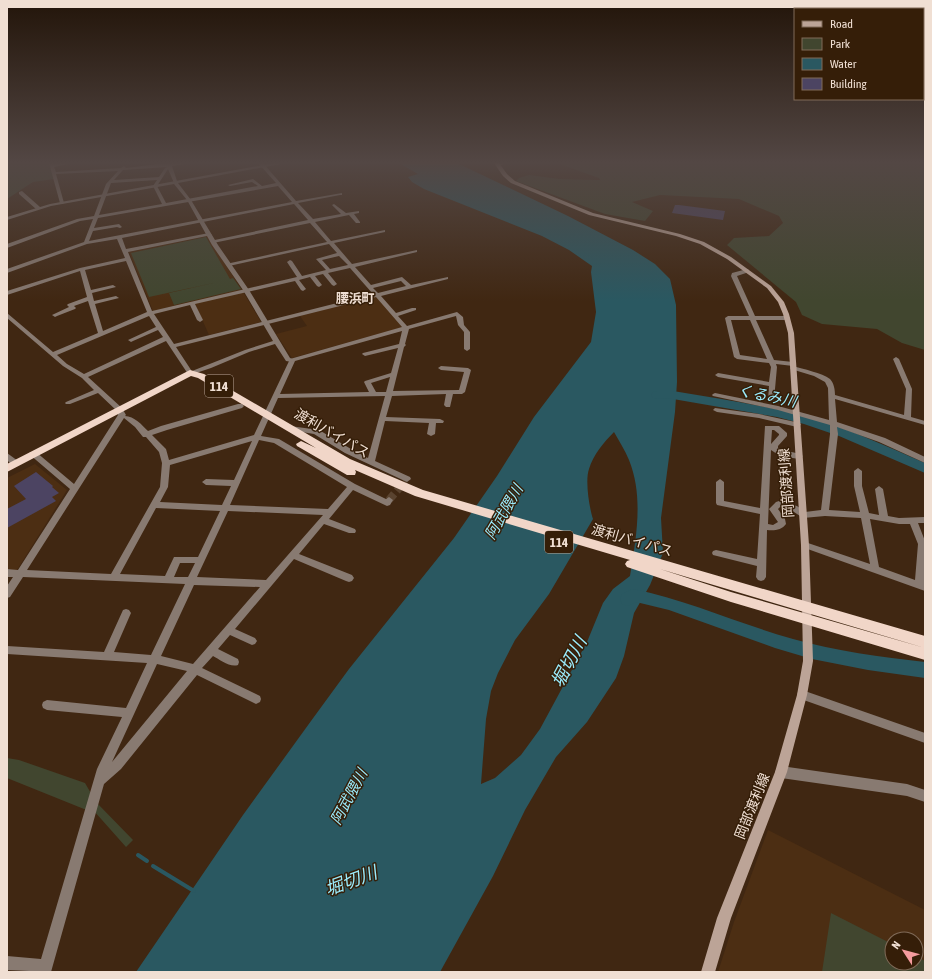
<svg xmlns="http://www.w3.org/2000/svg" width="932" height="979" font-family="'Asap Condensed','Noto Sans JP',sans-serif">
	<rect width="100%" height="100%" fill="#402712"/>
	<path fill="#4c2e13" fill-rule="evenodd" d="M207 236 242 290 261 322 209 335 194 301 153 311 129 252Z
		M376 296 403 327 292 358 276 334 307 326 300 316Z
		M35 464 67 490 17 570 7 569V478Z
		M768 830 925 910V972H718L734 922ZM892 939H916V963H892Z"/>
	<path fill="#41462f" d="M49 163 54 179 33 182 7 199V164Z
		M557 163H925V350L902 343 877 329 822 324 802 315 796 302 727 245 734 238 769 236 783 223 779 216 739 199 660 195 632 202 653 211 645 221 605 214 516 181 519 178 529 175 560 179 600 180 599 178Z
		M206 237 230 279 233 278 241 289 174 305 169 293 218 282 149 297 131 253Z
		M7 758 19 760 85 783 96 802 133 840 126 847 94 811 84 809 7 778Z
		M831 913 892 944V963H916V956L925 961V972H822Z"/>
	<path fill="#2a5861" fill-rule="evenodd" d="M399 163H457L568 216 633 250 655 264 670 279 676 305 677 382 675 412 661 518 663 553 650 585 634 613 624 656 616 678 587 722 556 757 525 810 493 876 440 972H136L243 815 311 721 349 669 454 538 497 476 534 417 591 342 596 312 591 272 592 266 569 250 542 236 424 189 412 182 408 177 418 174ZM614 432C619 441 625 450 629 460 644 497 636 538 630 576L613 589 603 603 587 642 540 729 521 755 495 778 481 784 486 719 491 691 498 673 515 640 549 594 593 519C589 507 585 480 589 469 593 455 604 442 614 432Z"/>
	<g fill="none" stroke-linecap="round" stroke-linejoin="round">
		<path stroke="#2a5861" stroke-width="4" d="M138 855 147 861
			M153 866 194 891"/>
		<path fill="#2a5861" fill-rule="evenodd" d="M657 391H673C719 399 766 405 811 418 850 429 888 447 925 463V473L839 436 804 424 777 417 673 399 653 398 651 395 653 392Z
			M633 589C688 600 739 624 793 639 836 651 881 657 925 662V678L868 670 812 659 775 648 669 610 636 602 628 606 622 604 620 599 622 594Z"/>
	</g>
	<path fill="#4c4462" d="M675 205H679L725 211 723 220 672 213Z
		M36 472 53 486 52 487 59 493 52 497 56 501 7 528V509L26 499 14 486Z"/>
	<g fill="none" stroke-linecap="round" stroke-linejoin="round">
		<path stroke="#5a432f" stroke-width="8" stroke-dasharray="8 4" stroke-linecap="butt" d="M389 500 405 481"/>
		<path fill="#887a71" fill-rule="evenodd" d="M49 163H72L54 167 56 172 121 168 124 166 126 168 166 163H190L172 166 178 184 174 183 168 169 157 186 166 203 258 186 252 182 230 186 228 185 253 179 262 186 276 183 258 163H263L296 201 342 193V195H340L298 203 313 219 341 214 332 205 334 204 346 213 359 211V213L354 214 360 222V223H356L349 215 315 222 331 241 385 230V232L334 243 352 264 417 250V252L355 267 371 285 402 277 411 285 448 277V279L381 296 396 313 412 308H416V310L398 316 407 326 457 312 463 317 464 325 470 332V349L467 351 464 349V332L458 325 456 316 409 329 405 344 406 345 404 347 393 391 459 390 464 372 441 370 438 368 441 366 468 368 471 370 465 392 462 394H453L450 407H446L444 405 446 394 392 396 386 417 440 419 444 421 443 423H436L435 434 431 436 427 434 429 423 385 421 375 461 410 477 411 479 407 482 345 453 314 434 290 430 286 428 290 426 319 430 351 449 368 458 385 396 278 398 261 436 279 439 355 484 386 499 389 497 393 500 390 505 387 506 353 490 329 519 355 529 356 531 355 533H349L324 524 299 554 352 575 354 578 352 581 349 582 346 581 294 559 235 629 255 638 257 641 255 644 252 645 230 635 218 649 238 659 239 662 238 665C230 668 219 659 213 656L202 668 260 696 261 699 260 702 256 704 252 702 197 675 121 769 104 784 51 972 7 970V956L41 959 97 769 122 717 47 710 43 708 42 705 43 702 47 700 126 708 147 663 7 654V646L104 652 123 610 126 609 129 610 131 613 114 652 151 655 185 584 23 577 10 597 7 598V586L13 577H7V569L18 570 70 489 29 454 30 452H36L74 484 118 415 117 411 98 393 70 404H66L65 403 66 402 94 390 82 378 63 366 7 318V313L53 352 98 333 88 301 74 306 76 308 75 309 57 316 55 317 52 315 69 307 67 305 68 304 87 297 80 271 7 295V291L80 268 125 258 117 239 87 244 7 273V269L84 242 93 219 80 221 7 248V244L77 219 94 216 106 184 118 171 56 174 64 203 62 204 60 203ZM167 167 165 168 159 177 114 180 123 170ZM157 180 153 186 162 204 99 215 111 183ZM278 186 292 202 89 241 93 231 117 227 120 228 122 227 119 224 94 228 98 218ZM294 204 308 220 210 241 213 243 310 223 327 242 226 264 229 266 329 244 337 253 316 259 326 270 302 276 292 261 290 260 287 262 297 277 152 311 128 252 212 235 209 233 126 249 122 238ZM339 256 348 265 330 269 322 260ZM126 261 147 312 103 331 95 304 119 298 116 296 94 301 92 293 116 287 113 285 91 290 85 270ZM350 268 373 294 174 344 154 314 190 305 197 320 200 322 203 320 195 304 295 281 301 290 303 291 306 289 299 280 310 277 317 286 319 287 322 285 315 276 323 274 332 285 334 286 337 284 328 273ZM401 281 406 286 378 293 373 288ZM376 297 402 327 290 359 254 435 169 460 166 449 152 435 167 430 242 408 244 406 242 404H238L161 426 148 431C142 425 134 416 125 416L126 415 122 408 88 377 166 341 188 374H192L193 373 176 347ZM149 316 156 327 128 340 131 342 133 341 158 330 163 337 84 374 67 364 57 355ZM402 331 399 344 363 353 362 354 365 356 398 348 391 373 365 381 364 382 369 392 280 394 295 361ZM390 377 386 392H376L371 383ZM124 418 135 427 143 437H146L159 452 162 463 160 487 111 574 27 570ZM259 440 274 443 347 487 328 509 230 505ZM252 441 234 480 206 479 202 482 206 485 231 486 222 505 160 502 168 487 170 465ZM156 508 220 511 198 557H174L165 576 120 574ZM228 511 323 515 266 580 197 577ZM180 563H195L188 577H174ZM194 585 260 587 193 664 161 656ZM157 664 187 671 112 762Z
			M498 163H509L497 166 495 165Z
			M22 191 40 207V209H36L19 194V192Z
			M747 269 749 270V272L737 276 755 316H787L790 318 787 320H756L774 360 793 362 796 364 793 366 776 364 777 367 774 400 771 402 768 400 769 386 718 377 715 375 718 373 769 382 771 367 769 363 737 359 734 357 725 318 728 316H749L731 276 732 273ZM731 320H750L767 359 740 355Z
			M896 357 899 359 912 389 911 417 925 421V425L835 399 837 422 885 438 925 457V463L879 442 837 427 838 434 829 510 860 512 854 486V471L858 468 862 471V486L869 513 879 515 875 489 879 486 883 489 888 516 899 518 925 517V523H918L925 541 924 583H925V591L802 547 801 545 802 543 805 542 870 564 861 518 825 516 803 518 791 510 780 507 778 509 785 519 786 524C782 530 774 531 767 530L766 577 764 580 761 581 758 580 756 577 757 566 713 555 712 553 713 551 716 550 757 559 760 514 717 505 716 503V482L720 479 724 482V501L760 508 765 426H779L787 433V436L778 446V448C786 452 798 452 803 456L799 459 780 456 771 450 768 524 773 525 778 522 769 509 776 502 779 501 797 506 805 512 821 510 830 434V425L778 410 713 396 712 395 713 394 715 393 778 406 829 420 828 388 825 382 814 376 791 369 790 368 793 366C803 369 822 373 830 379 834 383 835 390 835 395L904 415 906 389 893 359ZM772 430H774L779 434V435L771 444ZM870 519 899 524H910L918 544 915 580 879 567Z
			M715 408 759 414 800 423 801 425 797 427 759 418 717 412 713 410Z
			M7 453 18 461 19 463 18 465H12L7 460Z
			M802 690 925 733V743L798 698 797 695 798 692Z
			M781 766 907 784 925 790V802L907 796 781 778 777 776 775 772 777 768Z"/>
		<path fill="#887a71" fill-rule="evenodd" d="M274 163H286L178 183 191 200 218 245 249 290 290 358 295 360 292 362 286 361 275 344 249 352 211 368 190 375 187 373 245 350 273 341 243 290 212 245 187 200 174 184 51 206 7 220V217L50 204Z"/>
		<path fill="#bca497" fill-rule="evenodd" d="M494 163H499L507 174 515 181 593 213 680 234 704 242 731 257 771 286 784 302 789 314 794 333 809 545 813 661 807 695 787 772 731 918 715 972H701L717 918 775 772 797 695 803 661 801 545 788 333 783 314 778 302 767 288 727 259 700 244 676 236 589 215 511 183 503 176Z"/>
		<path fill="#f1d6c8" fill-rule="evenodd" d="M190 370 204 374 350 459 423 490 925 636V648L660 569 731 592 925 648V660L731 602 627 567 625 564 627 561 630 560 415 496 355 470 356 472 355 475H347L297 446 296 444 301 441 316 448 198 378 191 376 7 472V464Z"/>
	</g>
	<linearGradient id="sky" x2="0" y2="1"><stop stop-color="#23150a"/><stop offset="0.54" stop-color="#534744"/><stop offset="1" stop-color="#534744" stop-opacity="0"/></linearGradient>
	<rect width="932" height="301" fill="url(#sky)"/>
	<g text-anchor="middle" stroke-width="3" stroke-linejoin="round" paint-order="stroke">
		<g font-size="13" font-weight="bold" fill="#f0dfd3" stroke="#351e08">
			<text x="355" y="303">腰浜町</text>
		</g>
		<g fill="#351e08" stroke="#b8a596" stroke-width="1">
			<rect x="205" y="375" width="28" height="22" rx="3"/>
			<rect x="545" y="531" width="28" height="22" rx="3"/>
		</g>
		<g font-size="13" font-weight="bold" fill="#f0dfd3">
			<text x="219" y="391">114</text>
			<text x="559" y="547">114</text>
		</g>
		<g font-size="14" fill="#f0dfd3" stroke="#351e08">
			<text transform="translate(332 433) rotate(30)" y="5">渡利バイパス</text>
			<text transform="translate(786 483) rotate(-94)" y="5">岡部渡利線</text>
			<text transform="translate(632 540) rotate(16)" y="5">渡利バイパス</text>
			<text transform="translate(752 806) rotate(-68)" y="5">岡部渡利線</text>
		</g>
		<g font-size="15" font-style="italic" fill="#9becfd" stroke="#351e08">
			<text transform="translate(767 396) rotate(12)" y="5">くるみ川</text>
			<text transform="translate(504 512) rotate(-60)" y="5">阿武隈川</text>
			<text transform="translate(349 797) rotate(-62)" y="5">阿武隈川</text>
		</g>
		<g font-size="18" font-style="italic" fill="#9becfd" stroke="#351e08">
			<text transform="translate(569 662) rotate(-62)" y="6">堀切川</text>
			<text transform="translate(351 881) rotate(-20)" y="6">堀切川</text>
		</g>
	</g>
	<rect width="932" height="979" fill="none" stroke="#f0dfd3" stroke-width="16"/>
	<rect x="794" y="8" width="130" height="92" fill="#351e08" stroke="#806b59"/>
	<rect x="802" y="21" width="20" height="6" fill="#bca497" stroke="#806b59"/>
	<text x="830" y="28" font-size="12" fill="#f0dfd3">Road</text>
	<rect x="802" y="38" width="20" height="12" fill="#41462f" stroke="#806b59"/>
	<text x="830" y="48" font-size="12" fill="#f0dfd3">Park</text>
	<rect x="802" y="58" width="20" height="12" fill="#2a5861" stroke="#806b59"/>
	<text x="830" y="68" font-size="12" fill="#f0dfd3">Water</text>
	<rect x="802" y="78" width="20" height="12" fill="#4c4462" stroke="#806b59"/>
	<text x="830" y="88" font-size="12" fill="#f0dfd3">Building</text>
	<g transform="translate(904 951) rotate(306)"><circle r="19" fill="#351e08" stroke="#806b59"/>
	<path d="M0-3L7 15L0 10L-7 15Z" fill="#f59b9e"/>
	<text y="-6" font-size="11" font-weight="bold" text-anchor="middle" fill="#f0dfd3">N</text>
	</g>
</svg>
